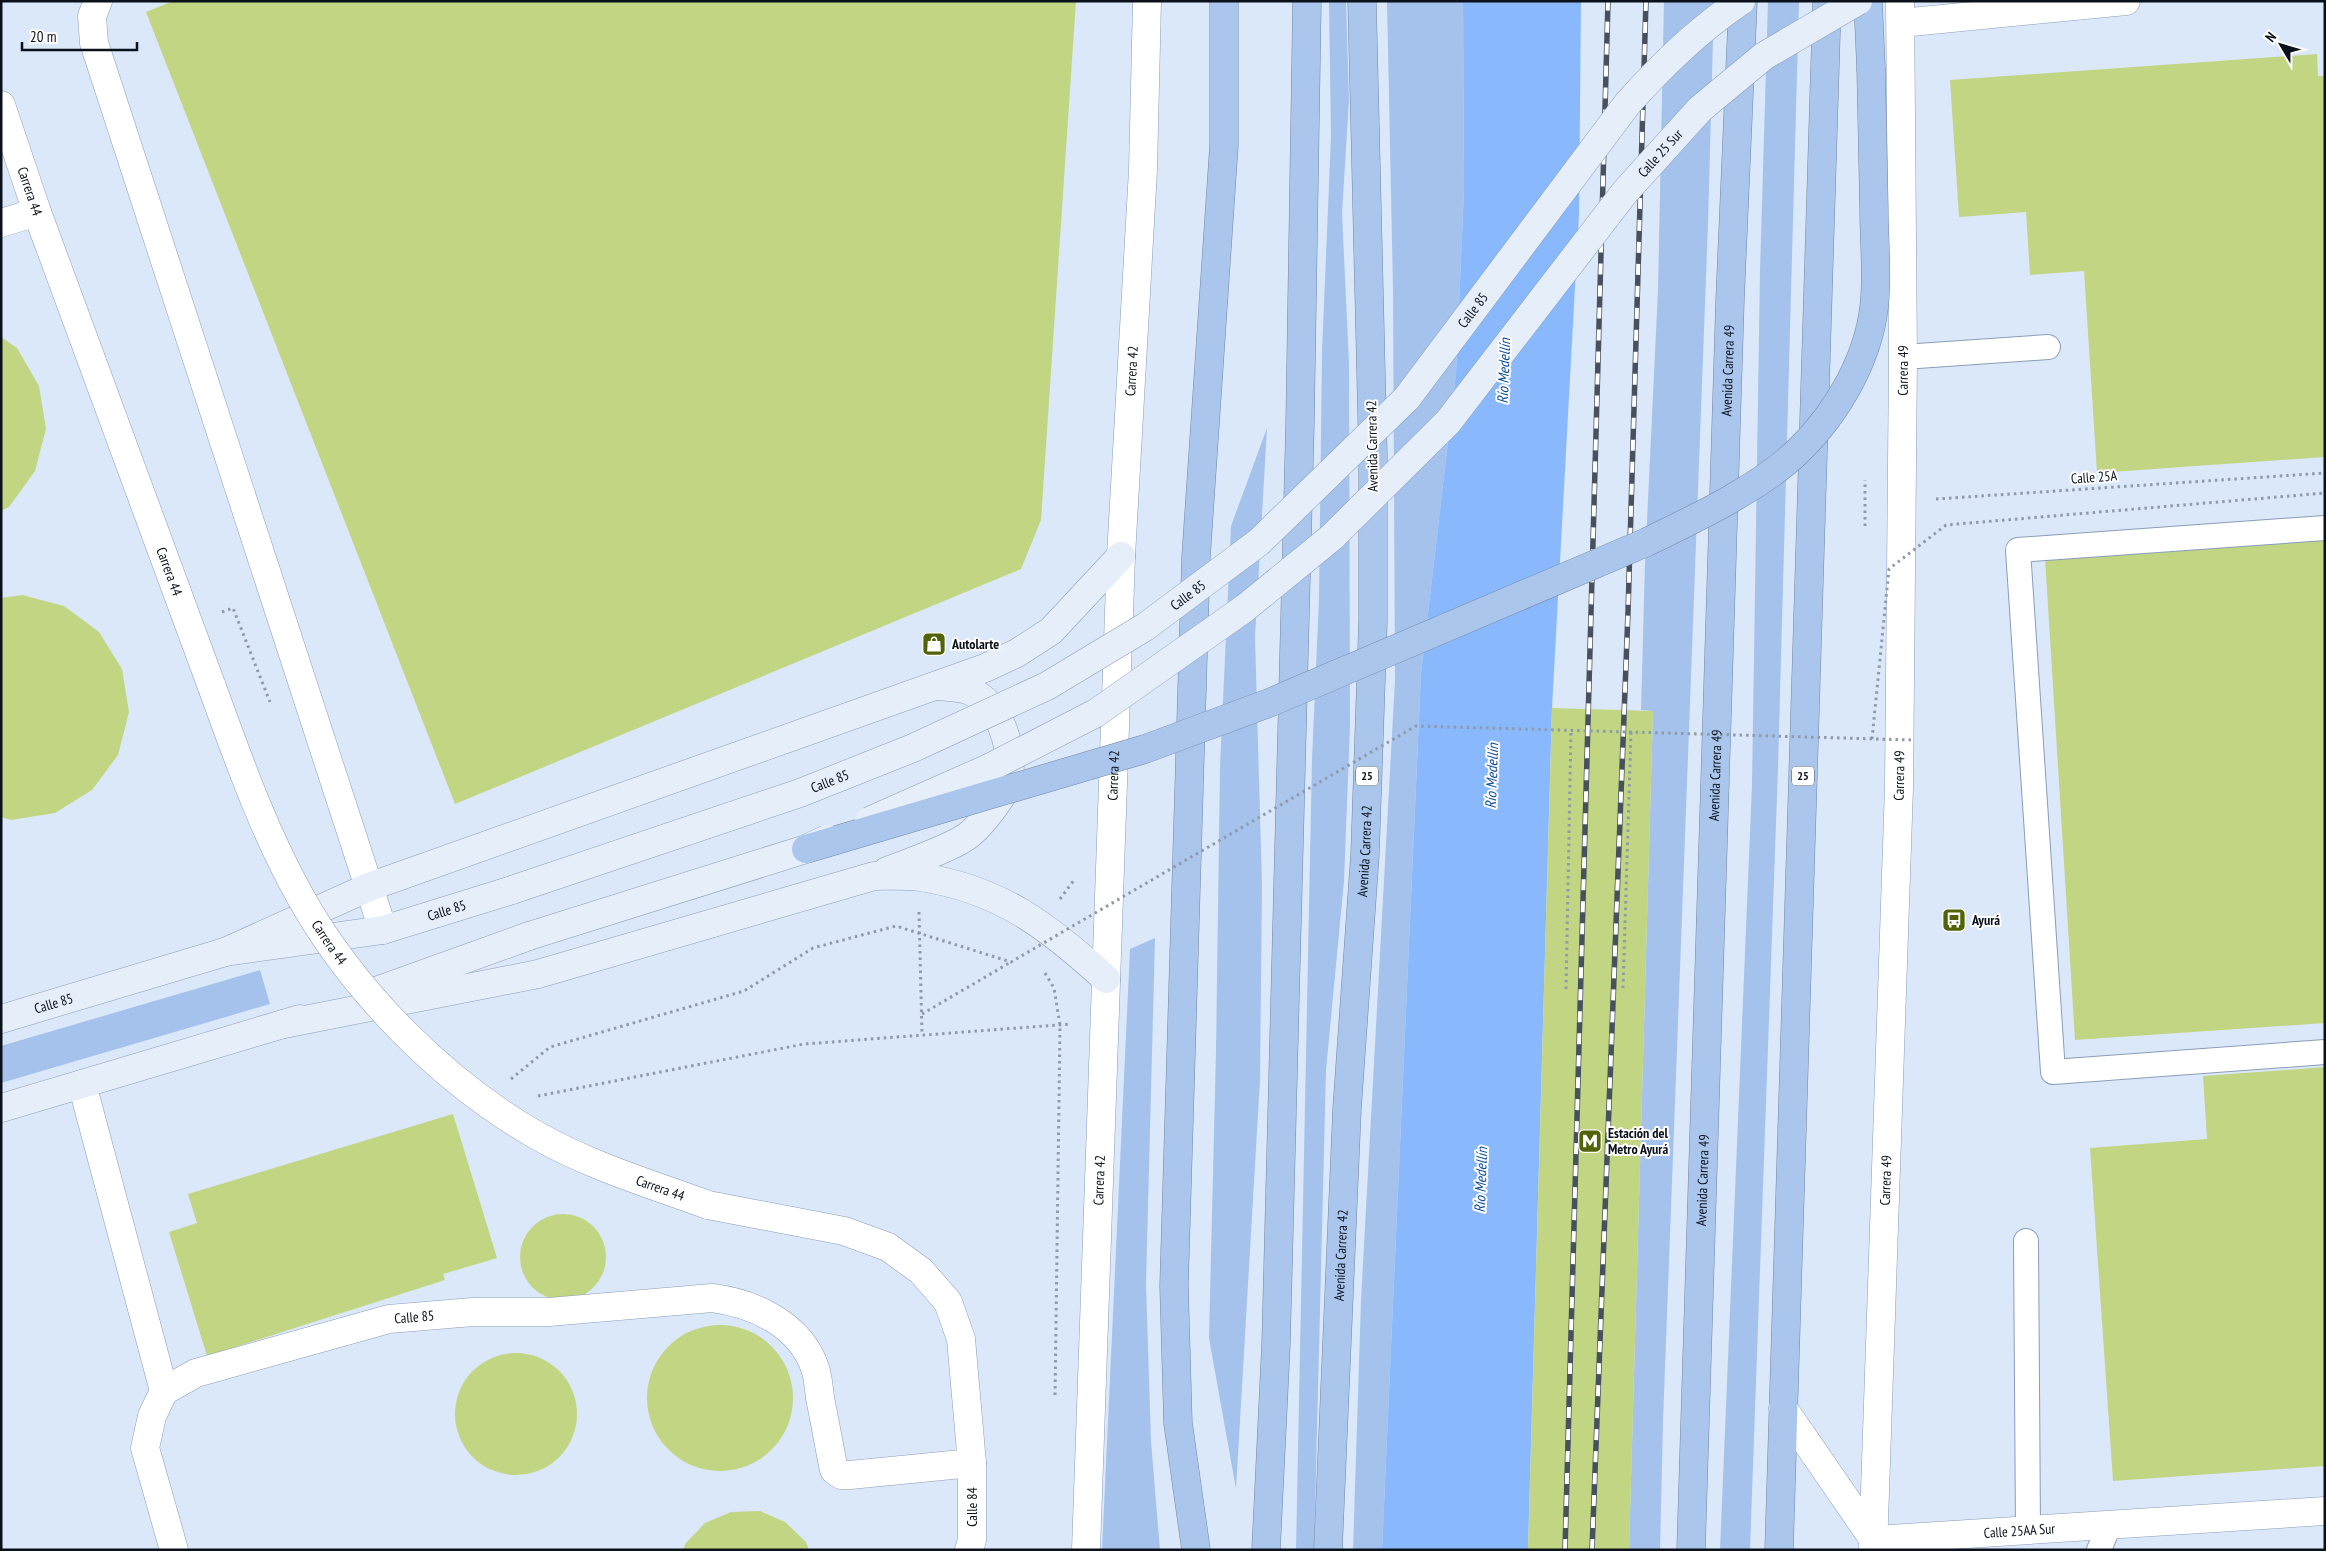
<svg xmlns="http://www.w3.org/2000/svg" width="2326" height="1551" font-family="'PT Sans Narrow',sans-serif">
	<rect width="100%" height="100%" fill="#dbe8fa"/>
	<path fill="#a4c2eb" d="M1329 1H1346L1349 100 1342 213 1349 363 1350 726 1344 881 1326 1070 1314 1550H1296L1312 759 1319 599 1322 352 1331 136Z
		M1387 1H1463L1464 190 1456 373 1421 673 1382 1550H1353L1361 1300 1395 680 1393 289Z
		M1664 1H1714L1708 224 1663 1422 1660 1550H1629L1653 711 1641 710 1645 563 1658 290Z
		M1768 1H1799L1778 768 1750 1550H1720L1752 785 1760 271Z
		M1267 428 1255 637 1262 885 1260 1080 1236 1489 1209 1338 1216 1051 1220 767 1231 526Z
		M1155 938 1146 1283 1151 1441 1160 1550H1102L1130 949Z
		M260 970 270 1004 1 1083V1046Z"/>
	<path fill="#89b9fc" d="M1463 1H1581L1579 214 1552 708 1528 1550H1382L1421 673 1456 373 1464 190Z"/>
	<path fill="#c1d582" d="M173 1H1076L1041 520 1021 569 455 804 146 12Z
		M2317 54 2318 76H2325V457L2097 473 2084 271 2030 275 2026 212 1959 217 1950 80Z
		M1 337 17 348 39 386 46 429 35 471 9 507 1 511Z
		M2325 537V1023L2075 1040 2045 558Z
		M22 595 64 606 99 632 122 669 129 712 118 755 92 790 55 813 11 820 1 817V598Z
		M1552 708 1653 711 1629 1550H1528Z
		M2325 1067V1466L2113 1481 2090 1148 2207 1139 2203 1076Z
		M453 1114 497 1258 443 1274 445 1280 207 1356 169 1232 197 1223 188 1194Z
		M520 1257a43 43 0 1 1 86 0a43 43 0 1 1-86 0Z
		M647 1398a73 73 0 1 1 146 0a73 73 0 1 1-146 0Z
		M455 1414a61 61 0 1 1 122 0a61 61 0 1 1-122 0Z
		M760 1511 785 1522 806 1542 809 1550H683L686 1543 705 1523 731 1512Z"/>
	<g fill="none" stroke-linecap="round" stroke-linejoin="round">
		<g stroke="#899db9" stroke-width="26">
			<path id="lane" d="M1903 357 2048 347
				M2325 528 2018 550 2053 1072 2325 1052
				M2026 1241 2028 1531
				M2099 1550 2109 1525"/>
		</g>
		<g stroke="#899db9" stroke-width="29">
			<g id="street">
				<path d="M98 1 92 16 94 43 383 930"/>
				<path d="M1901 23 2126 1"/>
				<path id="s1" d="M1 105 37 212 212 687"/>
				<path d="M1 223 37 212"/>
				<path d="M82 1084 164 1391"/>
				<path d="M708 1205 844 1231 888 1247 921 1271 948 1302 961 1339 972 1463V1540L969 1550"/>
				<path id="s2" d="M1783 1408 1874 1540 2325 1511"/>
				<path id="s3" d="M174 1550 145 1448 152 1416 164 1391 196 1373 389 1319 473 1312H549L712 1298C753 1303 800 1324 815 1368 818 1377 819 1388 820 1398 825 1422 829 1446 834 1470L841 1475H850L972 1463"/>
				<path id="s4" d="M1086 1550 1121 556 1143 170 1147 1"/>
				<path id="s5" d="M1873 1550 1899 787 1903 357 1900 1"/>
			</g>
		</g>
		<g stroke="#899db9" stroke-width="29">
			<g id="secondary">
				<path d="M887 871C907 863 955 847 970 834 982 824 1007 793 1009 779 1013 748 1001 704 970 691 961 687 947 687 936 686"/>
				<path d="M225 952 369 887 985 668 1017 653 1051 631 1121 556"/>
				<path d="M368 994 529 936"/>
				<path id="s6" d="M1 1019 225 952 383 930 512 890"/>
				<path d="M284 1024 538 974 874 876C889 876 905 875 920 877 1000 889 1048 926 1106 979"/>
				<path d="M1 1108 300 1019"/>
			</g>
		</g>
		<g stroke="#7287a3" stroke-width="29">
			<g id="highway">
				<path d="M1868 1 1871 68"/>
				<path d="M1196 1550 1178 1423 1174 1286 1196 557 1224 145V1"/>
				<path d="M1266 1550 1276 1344 1300 424 1307 1"/>
				<path id="s7" d="M1328 1550 1347 1109 1365 854 1373 621V456L1362 1"/>
				<path id="s8" d="M1691 1550 1730 300 1743 1"/>
				<path d="M1779 1550 1827 1"/>
			</g>
		</g>
		<path stroke="#8f9aa9" stroke-width="3" stroke-dasharray="2.5 4" stroke-linecap="butt" d="M1936 499 2325 473
			M1865 526V480
			M222 612 233 608 270 702
			M1060 899 1074 880
			M919 912 922 1034
			M1045 973 1054 988 1060 1025 1055 1399
			M1623 988 1631 732
			M1566 989 1571 730
			M922 1014 1011 962
			M538 1096 804 1044 1071 1024"/>
		<use href="#lane" stroke="#fff" stroke-width="24"/>
		<use href="#street" stroke="#fff" stroke-width="28"/>
		<use href="#secondary" stroke="#e6eef9" stroke-width="28"/>
		<use href="#highway" stroke="#aac6ec" stroke-width="28"/>
		<g stroke="#47505c" stroke-width="5.5">
			<path id="rail" d="M1565 1550 1608 1
				M1592 1550 1628 612 1646 1"/>
		</g>
		<use href="#rail" stroke="#fff" stroke-width="4" stroke-dasharray="11" stroke-linecap="butt"/>
		<g stroke="#899db9" stroke-width="29" stroke-linecap="butt">
			<g id="street-bridge">
				<path id="s9" d="M212 687C238 758 263 830 300 896 353 991 442 1081 536 1135 590 1166 651 1184 708 1205"/>
			</g>
		</g>
		<g stroke="#899db9" stroke-width="29" stroke-linecap="butt">
			<g id="secondary-bridge">
				<path id="s10" d="M869 821 989 768 1096 713 1245 608 1332 537 1448 422 1625 192 1700 109 1764 56 1858 1"/>
				<path id="s11" d="M512 890 800 793 913 748 1047 686 1145 627 1259 542 1407 398 1628 103C1663 64 1697 31 1741 1"/>
				<path d="M529 936 806 849 827 839"/>
			</g>
		</g>
		<g stroke="#7287a3" stroke-width="29" stroke-linecap="butt">
			<path id="highway-bridge" d="M806 849 1145 749 1269 703 1647 542C1694 519 1760 488 1797 452 1838 413 1872 354 1875 296 1877 267 1874 238 1874 209 1873 162 1872 115 1871 68"/>
		</g>
		<path stroke="#8f9aa9" stroke-width="3" stroke-dasharray="2.5 4" stroke-linecap="butt" d="M1872 739 1889 569 1946 525 2325 493
			M511 1079 550 1047 744 991 813 948 896 926 1011 962 1416 726 1913 740"/>
		<use href="#street-bridge" stroke="#fff" stroke-width="28"/>
		<use href="#secondary-bridge" stroke="#e6eef9" stroke-width="28"/>
		<use href="#highway-bridge" stroke="#aac6ec" stroke-width="28"/>
	</g>
	<defs>
		<g id="shop-square" transform="scale(1.25)"><rect x="-9" y="-9" width="18" height="18" rx="4" fill="#526206" stroke="#fff"/><path d="M-5-2.5h2.3a2.7 3.5 0 0 1 5.4 0H5L5.5 6h-11ZM-1.5-2.5h3a1.5 2.3 0 0 0-3 0Z" fill="#fff"/></g>
		<g id="bus-square" transform="scale(1.25)"><rect x="-9" y="-9" width="18" height="18" rx="4" fill="#526206" stroke="#fff"/><path d="M-5-6H5V4H4V6H2V4H-2V6H-4V4H-5ZM-3.5-4V0h7V-4ZM-3.5 1.2v1.5H-2V1.2ZM2 1.2v1.5H3.5V1.2Z" fill="#fff"/></g>
		<g id="metro-square" transform="scale(1.25)"><rect x="-9" y="-9" width="18" height="18" rx="4" fill="#526206" stroke="#fff"/><path d="M-5.5 5V-5H-3L0 0L3-5H5.5V5H3V-.5L0 4L-3-.5V5Z" fill="#fff"/></g>
	</defs>
	<g fill-rule="evenodd">
		<use href="#shop-square" x="934" y="644"/>
		<use href="#bus-square" x="1954" y="920"/>
		<use href="#metro-square" x="1590" y="1141"/>
	</g>
	<g text-anchor="middle" stroke-width="4" stroke-linejoin="round" paint-order="stroke">
		<g fill="#fff" stroke="#54585f" stroke-width="1">
			<rect x="1356" y="766.5" width="22" height="19" rx="4"/>
			<rect x="1792" y="766.5" width="22" height="19" rx="4"/>
		</g>
		<g font-size="12" font-weight="bold" fill="#0a111b">
			<text x="1367" y="780">25</text>
			<text x="1803" y="780">25</text>
		</g>
		<g font-size="14" fill="#0a111b" stroke="#fff">
			<text dy="5" stroke="none"><textPath href="#s10" startOffset="1052">Calle 25 Sur</textPath></text>
			<text dy="5" stroke="none"><textPath href="#s1" startOffset="91">Carrera 44</textPath></text>
			<text dy="5" stroke="none"><textPath href="#s11" startOffset="1146">Calle 85</textPath></text>
			<text dy="5" stroke="none"><textPath href="#s4" startOffset="1180">Carrera 42</textPath></text>
			<text dy="5" stroke="none"><textPath href="#s8" startOffset="1180">Avenida Carrera 49</textPath></text>
			<text dy="5" stroke="none"><textPath href="#s5" startOffset="1180">Carrera 49</textPath></text>
			<text transform="translate(1372 446) rotate(-91)" y="5">Avenida Carrera 42</text>
			<text transform="translate(2094 477) rotate(-4)" y="5">Calle 25A</text>
			<text dy="5" stroke="none"><textPath href="#s1" startOffset="496">Carrera 44</textPath></text>
			<text dy="5" stroke="none"><textPath href="#s11" startOffset="741">Calle 85</textPath></text>
			<text dy="5" stroke="none"><textPath href="#s4" startOffset="775">Carrera 42</textPath></text>
			<text dy="5" stroke="none"><textPath href="#s8" startOffset="775">Avenida Carrera 49</textPath></text>
			<text dy="5" stroke="none"><textPath href="#s5" startOffset="775">Carrera 49</textPath></text>
			<text dy="5" stroke="none"><textPath href="#s11" startOffset="336">Calle 85</textPath></text>
			<text dy="5" stroke="none"><textPath href="#s7" startOffset="700">Avenida Carrera 42</textPath></text>
			<text dy="5" stroke="none"><textPath href="#s6" startOffset="460">Calle 85</textPath></text>
			<text dy="5" stroke="none"><textPath href="#s9" startOffset="282">Carrera 44</textPath></text>
			<text dy="5" stroke="none"><textPath href="#s6" startOffset="55">Calle 85</textPath></text>
			<text dy="5" stroke="none"><textPath href="#s4" startOffset="370">Carrera 42</textPath></text>
			<text dy="5" stroke="none"><textPath href="#s8" startOffset="370">Avenida Carrera 49</textPath></text>
			<text dy="5" stroke="none"><textPath href="#s5" startOffset="370">Carrera 49</textPath></text>
			<text dy="5" stroke="none"><textPath href="#s9" startOffset="702">Carrera 44</textPath></text>
			<text dy="5" stroke="none"><textPath href="#s7" startOffset="295">Avenida Carrera 42</textPath></text>
			<text dy="5" stroke="none"><textPath href="#s3" startOffset="429">Calle 85</textPath></text>
			<text transform="translate(972 1507) rotate(-90)" y="5">Calle 84</text>
			<text dy="5" stroke="none"><textPath href="#s2" startOffset="306">Calle 25AA Sur</textPath></text>
		</g>
		<g font-size="14" font-weight="bold" fill="#0a111b" stroke="#fff" text-anchor="start">
			<text x="952" y="649">Autolarte</text>
			<text x="1972" y="925">Ayurá</text>
			<text x="1608" y="1138">Estación del<tspan x="1608" dy="16">Metro Ayurá</tspan></text>
		</g>
		<g font-size="15" font-style="italic" fill="#124f9d" stroke="#fff">
			<text transform="translate(1504 371) rotate(-88)" y="5">Río Medellín</text>
			<text transform="translate(1492 776) rotate(-88)" y="5">Río Medellín</text>
			<text transform="translate(1481 1180) rotate(-88)" y="5">Río Medellín</text>
		</g>
	</g>
	<rect width="2326" height="1551" fill="none" stroke="#0a111b" stroke-width="5"/>
	<g transform="translate(2281 45) rotate(308)" stroke="#ffffff" stroke-width="4" paint-order="stroke">
	<path d="M0-4L9 19L0 12L-9 19Z" fill="#0a111b"/>
	<text y="-8" font-size="14" font-weight="bold" text-anchor="middle" fill="#0a111b">N</text>
	</g>
	<path d="M22 42v8h115v-8" fill="none" stroke="#0a111b" stroke-width="2.5"/>
	<text x="30" y="42" font-size="15" fill="#0a111b" stroke="#ffffff" stroke-width="4" paint-order="stroke">20 m</text>
</svg>
